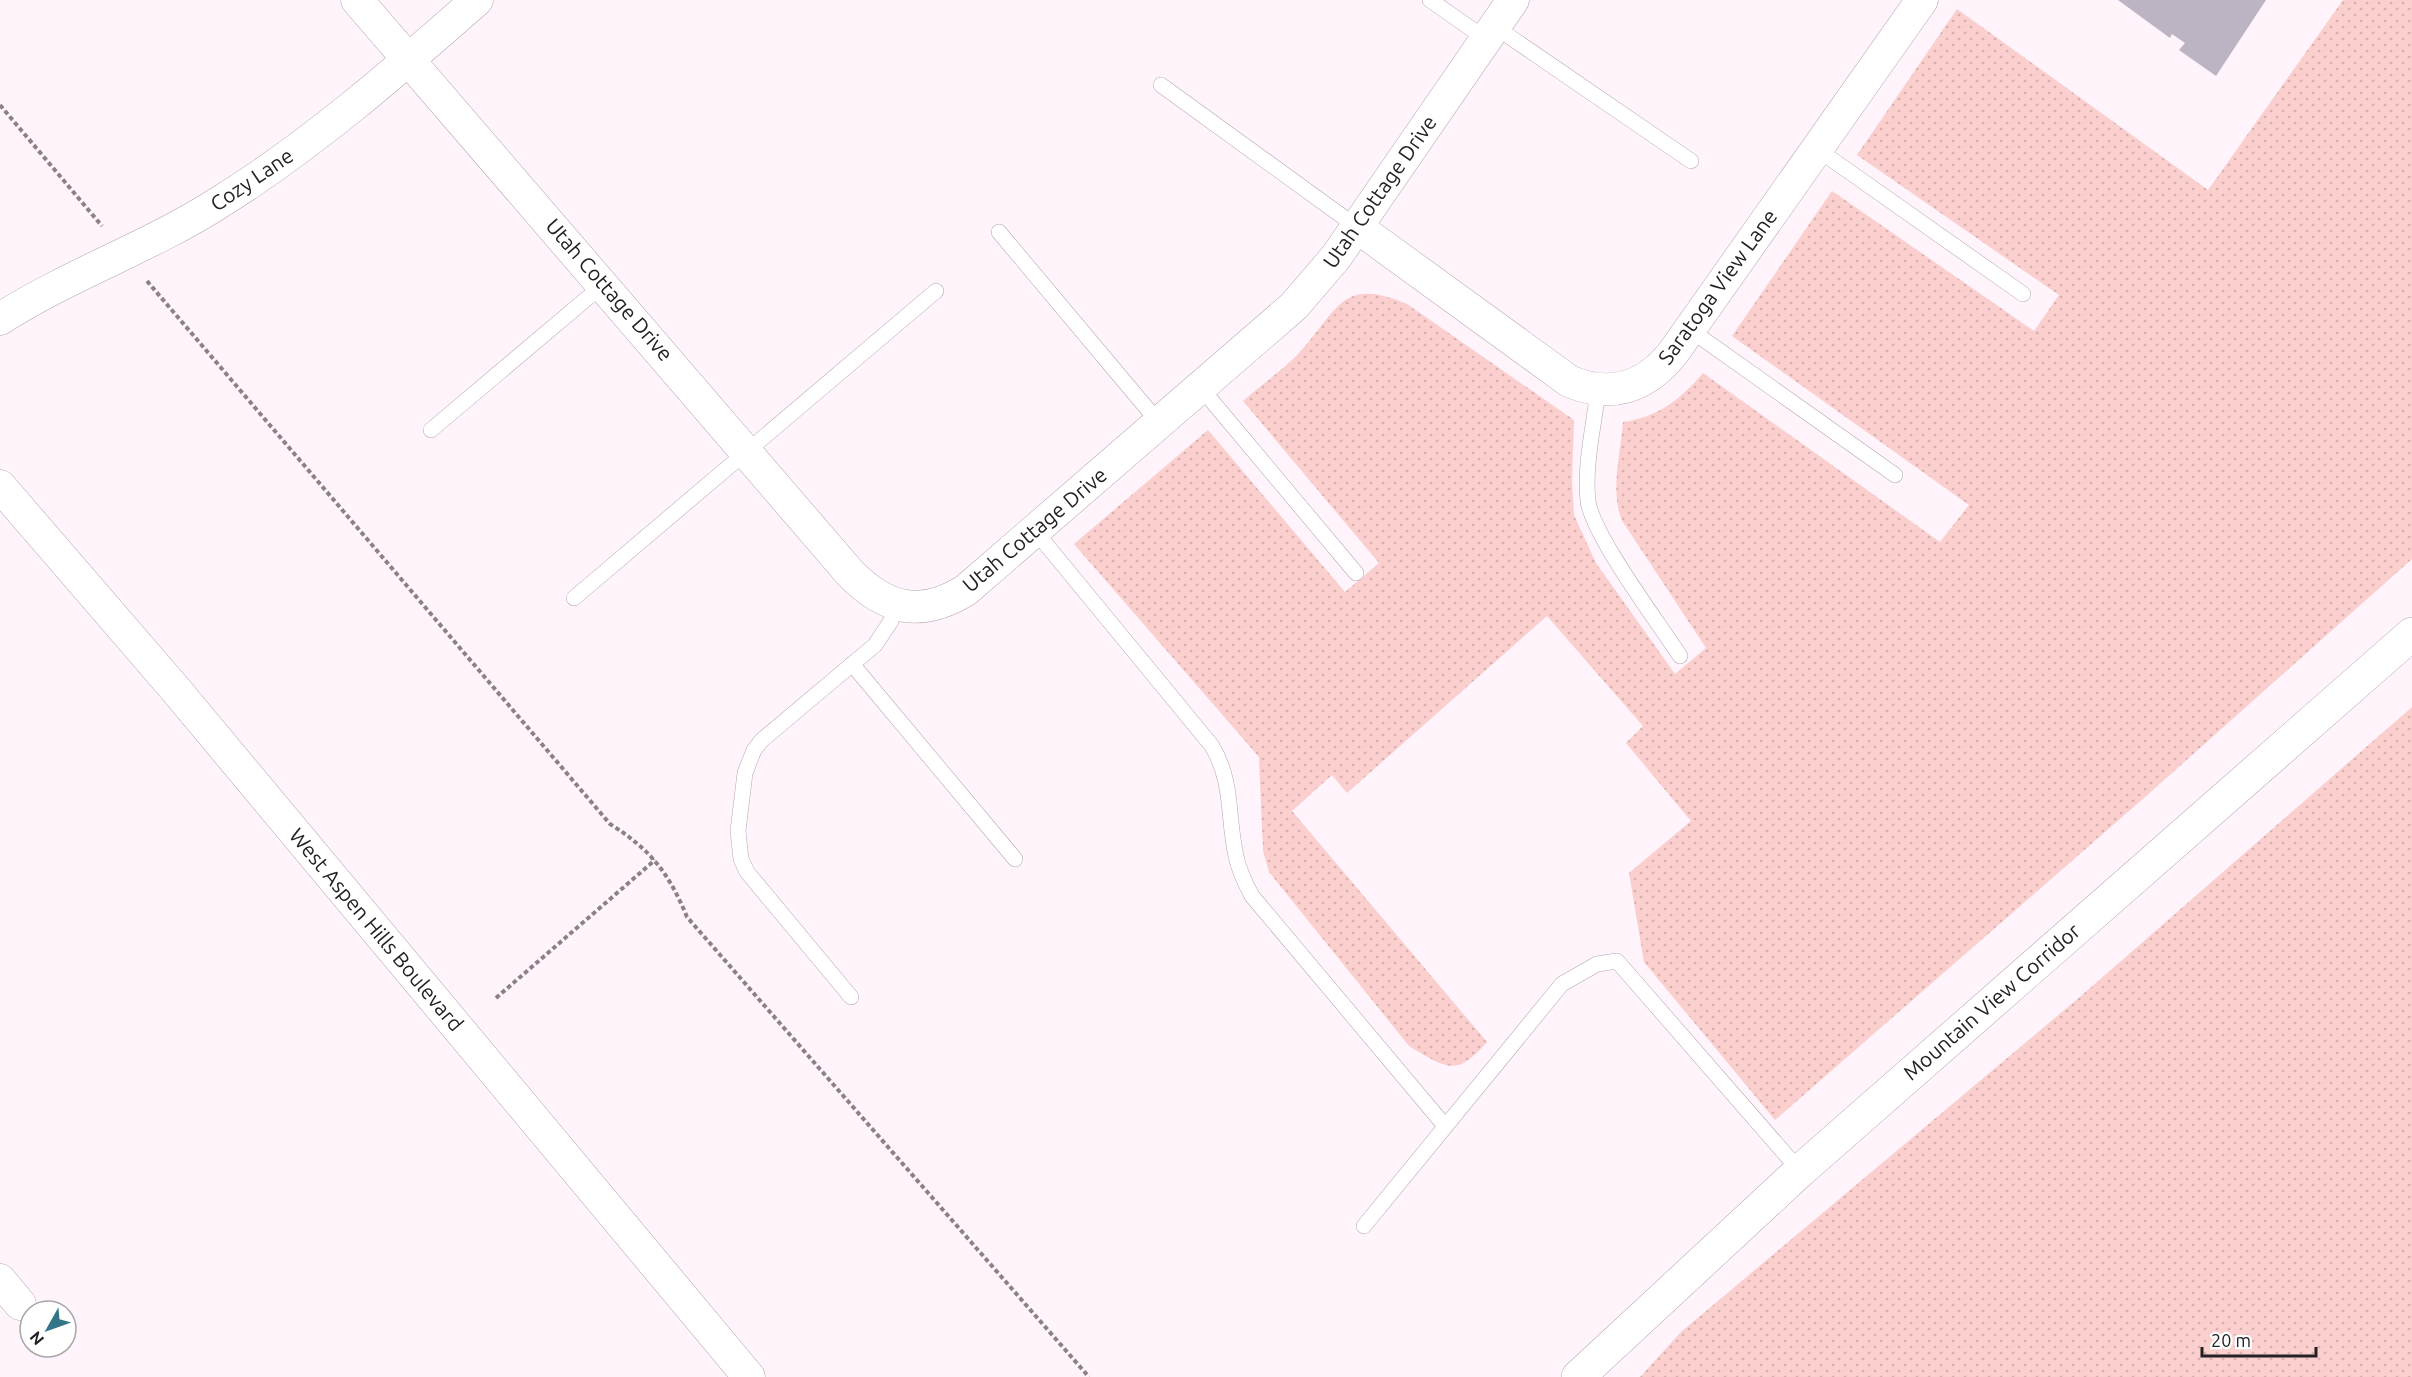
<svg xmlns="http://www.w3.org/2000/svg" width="2412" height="1377" font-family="Ubuntu,sans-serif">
	<defs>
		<pattern id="grass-dots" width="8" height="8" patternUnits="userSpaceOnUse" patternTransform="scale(1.5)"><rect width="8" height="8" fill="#facfcd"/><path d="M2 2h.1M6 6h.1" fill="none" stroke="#d6b1b0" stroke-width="1.8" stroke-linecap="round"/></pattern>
	</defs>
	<rect width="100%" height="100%" fill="#fff3fc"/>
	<path fill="url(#grass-dots)" d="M2343 0H2412V559L2145 797 1775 1120 1644 962 1629 873 1691 821 1626 743 1643 726 1547 616 1347 793 1332 775 1292 811 1487 1042C1456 1078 1446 1068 1409 1046L1269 872 1263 851 1259 757 1074 544 1208 430 1345 592 1379 563 1243 401C1261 385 1283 370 1299 353 1339 310 1340 276 1407 304L1574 420 1572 481 1574 515 1596 563 1675 674 1706 648 1623 522C1609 494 1621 453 1623 422 1658 417 1680 400 1703 373L1940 542 1969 505 1732 336 1832 191 2034 331 2059 295 1857 155 1957 9 2208 190Z
		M2412 707V1377H1640L1681 1332 2081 996Z"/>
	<path fill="#bcb4c2" d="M2118 0H2266L2216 76 2179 50 2185 43 2172 34 2170 38Z"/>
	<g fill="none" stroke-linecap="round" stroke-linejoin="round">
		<g stroke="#b4a6b1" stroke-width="16">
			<path id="service" d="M1430 0 1486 39
				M1494 26 1691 161
				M1161 85 1357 227
				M1817 149 2023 294
				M999 232 1160 424
				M1689 329 1895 475
				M1201 388 1356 573
				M1598 390C1594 426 1584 465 1588 501 1593 536 1658 622 1680 656
				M431 430 604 284
				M1035 531 1212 746C1234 784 1227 816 1236 856 1239 871 1245 883 1252 896L1445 1126
				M574 598 936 291
				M852 664 1015 859
				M851 997 747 872 741 859 738 831 745 773 754 750 762 740 875 645 891 621 896 605
				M1364 1226 1562 984 1597 964 1617 961 1800 1171"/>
		</g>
		<g stroke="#b4a6b1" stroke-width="33">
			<path id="minor" d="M357 0 850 573C886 610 921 618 966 590L1294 306 1336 257 1513 0
				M1357 227 1569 381C1610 399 1645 388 1673 353L1922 0
				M0 319C70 274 150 247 220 202 313 144 395 72 477 0
				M0 486 176 690 749 1377
				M0 1280 20 1304"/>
		</g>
		<g stroke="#b4a6b1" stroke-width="34">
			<path id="trunk" d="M1578 1377 1800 1171 2412 634"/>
		</g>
		<path stroke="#8b8289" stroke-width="4" stroke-dasharray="4.5 3" stroke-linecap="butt" d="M0 105 102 226
			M147 281 610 824C650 849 669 873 687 917L1089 1377
			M496 998 655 860"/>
		<use href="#service" stroke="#fff" stroke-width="15"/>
		<use href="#minor" stroke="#fff" stroke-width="32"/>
		<use href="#trunk" stroke="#fff" stroke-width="33"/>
	</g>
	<g text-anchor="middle" stroke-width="4.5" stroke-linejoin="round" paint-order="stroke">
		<g font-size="21" fill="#252024" stroke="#fff">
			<text transform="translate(252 180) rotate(-34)" y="7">Cozy Lane</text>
			<text transform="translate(1380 192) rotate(-55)" y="7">Utah Cottage Drive</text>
			<text transform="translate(1718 287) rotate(-54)" y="7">Saratoga View Lane</text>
			<text transform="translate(609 290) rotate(49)" y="7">Utah Cottage Drive</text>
			<text transform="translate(1035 530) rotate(-40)" y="7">Utah Cottage Drive</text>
			<text transform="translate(376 930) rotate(50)" y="7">West Aspen Hills Boulevard</text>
			<text transform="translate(1992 1002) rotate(-41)" y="7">Mountain View Corridor</text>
		</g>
	</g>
	<g transform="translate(48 1329) rotate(230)"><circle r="28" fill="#ffffff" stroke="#a8a6a7" stroke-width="1.5"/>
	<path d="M0-4.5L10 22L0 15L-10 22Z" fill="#337687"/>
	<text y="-9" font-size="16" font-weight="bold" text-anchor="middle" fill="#252024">N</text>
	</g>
	<path d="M2202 1347v9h114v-9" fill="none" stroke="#252024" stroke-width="3"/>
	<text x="2211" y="1347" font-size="18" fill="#252024" stroke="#ffffff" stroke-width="4.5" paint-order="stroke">20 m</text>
</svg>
